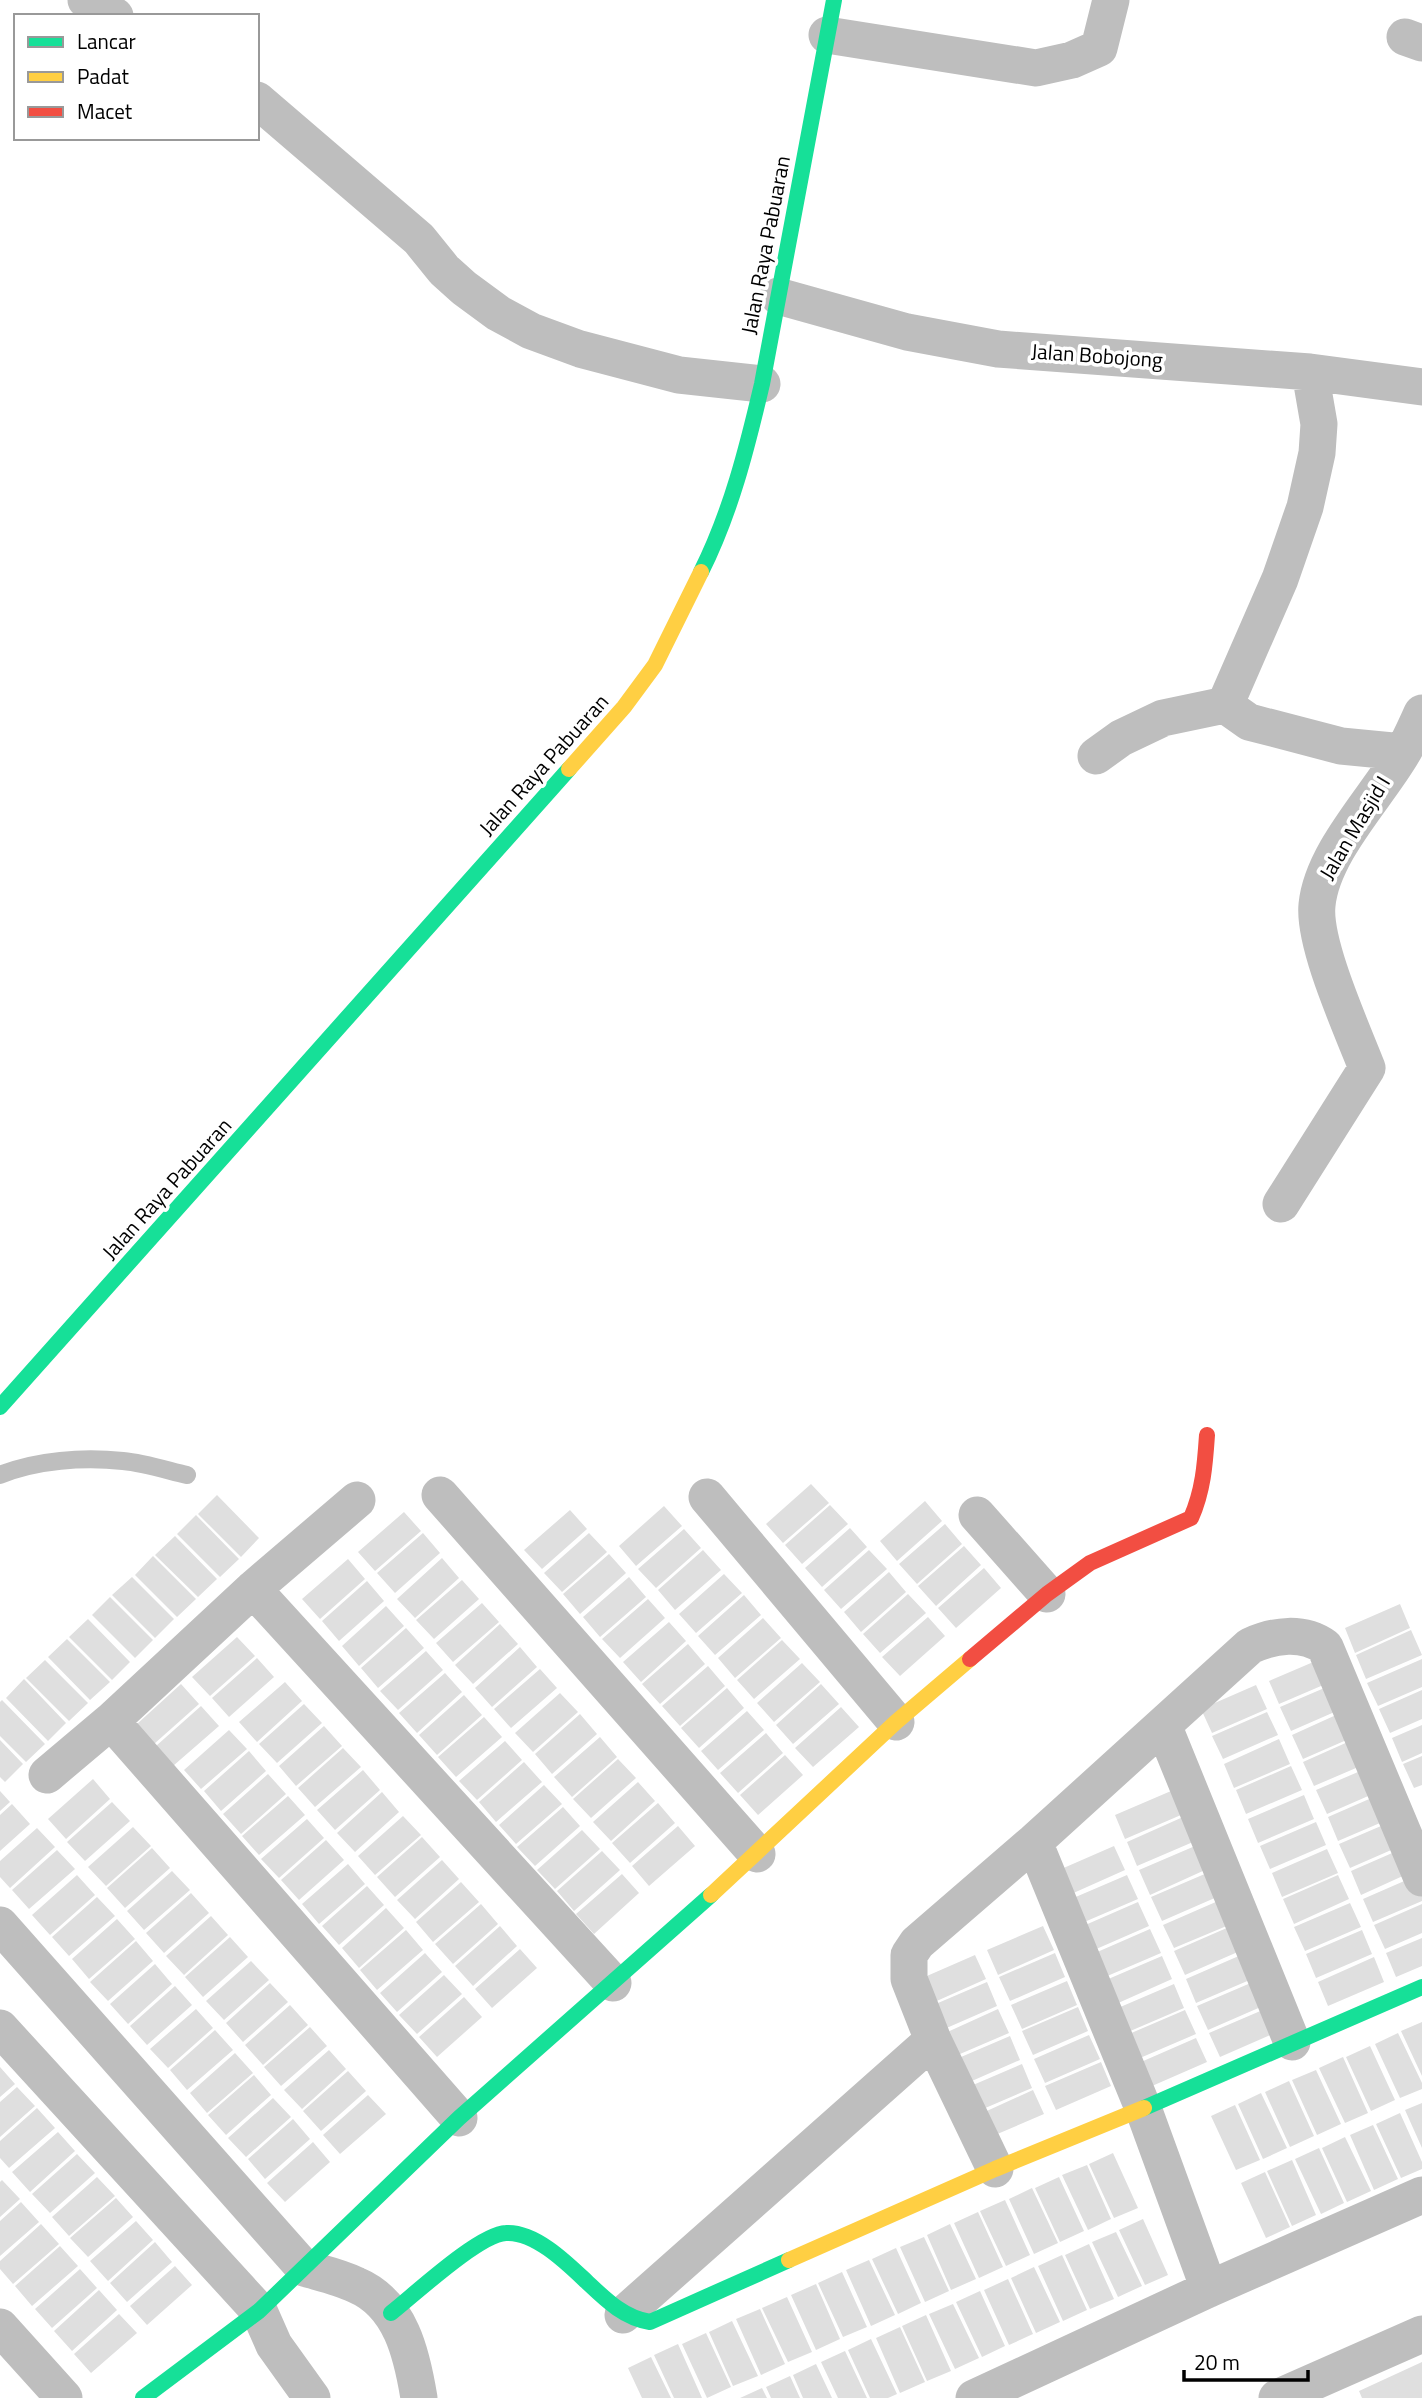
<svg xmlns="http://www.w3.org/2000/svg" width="1422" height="2398" font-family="'Titillium Web',sans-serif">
	<rect width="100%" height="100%" fill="#fff"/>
	<path fill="#dfdfdf" d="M811 1484 829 1503 783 1543 766 1524Z
		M217 1495 259 1538 241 1557 198 1514Z
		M925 1501 942 1521 897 1561 880 1541Z
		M830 1505 848 1524 802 1564 785 1545Z
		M664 1506 682 1526 636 1566 619 1546Z
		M570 1510 587 1529 542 1569 524 1550Z
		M404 1512 421 1531 375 1571 358 1552Z
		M196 1515 239 1559 220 1577 177 1534Z
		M945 1524 962 1544 917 1584 899 1564Z
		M850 1528 867 1547 822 1587 805 1568Z
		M684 1529 701 1548 656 1588 638 1569Z
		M423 1533 440 1553 395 1593 377 1573Z
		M589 1533 607 1552 562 1592 544 1573Z
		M175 1536 217 1579 198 1597 155 1555Z
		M964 1546 981 1565 936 1606 918 1586Z
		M703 1550 721 1570 675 1610 658 1590Z
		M869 1550 887 1569 841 1609 824 1590Z
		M609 1554 626 1573 580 1614 563 1594Z
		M153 1556 196 1599 177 1617 135 1575Z
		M442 1558 459 1578 415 1618 397 1599Z
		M348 1559 365 1579 320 1619 302 1599Z
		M984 1568 1001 1588 956 1628 938 1608Z
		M889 1572 906 1592 861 1632 844 1612Z
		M724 1574 742 1593 696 1633 679 1614Z
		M132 1577 174 1619 155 1638 112 1595Z
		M629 1577 646 1597 600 1637 583 1617Z
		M462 1580 479 1599 434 1639 416 1620Z
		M367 1581 384 1601 339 1641 322 1621Z
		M908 1594 926 1613 880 1653 863 1634Z
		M744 1595 761 1615 715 1655 698 1636Z
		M110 1597 153 1640 135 1658 92 1615Z
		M648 1599 665 1618 620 1658 602 1639Z
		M482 1603 499 1622 453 1662 436 1643Z
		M1400 1604 1410 1628 1355 1653 1345 1628Z
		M386 1606 404 1626 359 1666 342 1646Z
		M928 1617 945 1636 900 1676 882 1657Z
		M763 1618 781 1638 735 1678 718 1658Z
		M88 1619 130 1662 112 1680 69 1637Z
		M669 1622 686 1641 641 1682 623 1662Z
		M500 1624 518 1644 473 1684 455 1665Z
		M406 1628 424 1648 378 1688 361 1668Z
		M1411 1630 1422 1655 1366 1679 1356 1655Z
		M237 1637 255 1656 210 1696 192 1677Z
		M67 1639 110 1682 90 1700 48 1657Z
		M782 1640 800 1659 754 1699 737 1680Z
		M688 1644 705 1664 660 1704 642 1684Z
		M520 1647 537 1667 492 1707 475 1688Z
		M426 1651 443 1670 398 1710 380 1691Z
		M1325 1657 1335 1680 1279 1704 1269 1681Z
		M257 1658 274 1677 229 1717 212 1698Z
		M1422 1659V1687L1378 1706 1367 1683Z
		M45 1660 88 1703 69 1721 26 1678Z
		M802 1663 820 1682 774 1722 757 1703Z
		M708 1666 725 1686 680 1726 662 1706Z
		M540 1669 557 1688 511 1728 494 1709Z
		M445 1673 462 1692 417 1733 399 1713Z
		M24 1679 66 1723 48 1741 6 1698Z
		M285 1682 302 1701 257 1742 239 1722Z
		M1336 1683 1346 1707 1291 1731 1280 1707Z
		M181 1684 199 1704 154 1744 137 1724Z
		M821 1684 839 1704 793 1744 776 1725Z
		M1256 1685 1267 1709 1212 1733 1201 1709Z
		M727 1688 744 1708 699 1748 681 1728Z
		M1422 1690V1719L1390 1733 1379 1709Z
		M560 1693 578 1712 533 1752 515 1733Z
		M464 1695 482 1715 437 1755 419 1735Z
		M2 1700 45 1744 26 1762 0 1736V1702Z
		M304 1704 322 1723 277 1763 259 1744Z
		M201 1706 219 1726 173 1766 156 1746Z
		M841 1707 859 1727 813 1767 795 1748Z
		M1347 1710 1358 1735 1303 1759 1292 1735Z
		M747 1711 764 1730 718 1770 701 1751Z
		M1267 1712 1278 1735 1223 1759 1212 1736Z
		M580 1714 597 1734 552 1774 535 1754Z
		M484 1717 502 1737 456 1777 438 1757Z
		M1422 1725V1753L1402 1762 1392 1738Z
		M324 1726 342 1746 296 1786 279 1766Z
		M229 1730 247 1749 201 1789 184 1770Z
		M766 1733 783 1753 738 1793 720 1773Z
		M600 1737 617 1757 572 1797 554 1777Z
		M1359 1737 1370 1762 1314 1786 1303 1762Z
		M1279 1739 1290 1764 1234 1788 1224 1764Z
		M0 1740 23 1764 5 1782 0 1777Z
		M505 1741 522 1760 477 1800 459 1781Z
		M343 1748 361 1767 315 1807 298 1788Z
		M249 1751 266 1771 221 1811 204 1791Z
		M785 1755 803 1775 758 1815 740 1795Z
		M1422 1756V1785L1414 1788 1403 1764Z
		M618 1759 636 1778 591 1818 573 1799Z
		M524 1762 542 1782 496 1822 479 1802Z
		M1291 1766 1302 1790 1246 1814 1236 1790Z
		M1372 1766 1382 1790 1327 1814 1316 1790Z
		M363 1770 380 1790 335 1830 317 1810Z
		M268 1774 286 1794 241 1834 223 1814Z
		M93 1779 110 1799 66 1839 48 1819Z
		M638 1782 655 1801 611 1841 593 1822Z
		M544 1785 562 1804 516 1844 499 1825Z
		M0 1791 10 1802 0 1811Z
		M1171 1791 1181 1815 1125 1839 1115 1815Z
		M382 1792 399 1812 355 1852 337 1833Z
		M1383 1793 1394 1817 1338 1841 1328 1817Z
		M1304 1795 1314 1819 1258 1843 1248 1819Z
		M288 1796 305 1815 259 1855 242 1836Z
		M112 1802 130 1821 85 1861 67 1842Z
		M658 1803 675 1823 630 1863 612 1843Z
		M12 1804 30 1824 0 1851V1815Z
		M563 1807 580 1826 535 1866 517 1847Z
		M403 1816 421 1835 375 1875 358 1856Z
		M1183 1817 1193 1842 1137 1866 1127 1842Z
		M307 1819 324 1838 279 1878 261 1859Z
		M1395 1820 1405 1844 1350 1868 1339 1844Z
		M1316 1822 1326 1845 1270 1869 1260 1846Z
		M678 1826 695 1846 649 1886 632 1866Z
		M133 1827 151 1846 106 1886 88 1867Z
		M37 1828 55 1847 10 1888 0 1877V1861Z
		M582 1830 600 1849 555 1889 537 1870Z
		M422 1837 440 1857 395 1897 377 1877Z
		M326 1840 344 1860 299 1900 281 1880Z
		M1114 1846 1125 1870 1069 1895 1059 1870Z
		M1195 1846 1205 1870 1150 1895 1139 1870Z
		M1406 1847 1416 1870 1361 1895 1351 1871Z
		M152 1848 170 1868 125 1908 107 1888Z
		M1327 1849 1338 1873 1282 1897 1272 1873Z
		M57 1850 75 1869 29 1909 12 1890Z
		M602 1851 620 1870 574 1911 557 1891Z
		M442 1860 459 1879 415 1919 397 1900Z
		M348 1864 365 1884 319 1924 302 1904Z
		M172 1871 190 1890 144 1930 127 1911Z
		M1207 1873 1217 1897 1162 1921 1151 1897Z
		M622 1874 639 1893 594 1934 576 1914Z
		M77 1875 95 1895 50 1935 32 1915Z
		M1127 1875 1138 1899 1082 1923 1071 1899Z
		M1338 1875 1349 1899 1294 1924 1283 1899Z
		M1418 1875 1422 1884V1901L1373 1922 1363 1899Z
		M461 1882 479 1902 433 1942 416 1922Z
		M367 1886 384 1905 339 1945 322 1926Z
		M191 1893 209 1913 164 1953 146 1933Z
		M97 1897 115 1916 69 1956 52 1937Z
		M1218 1901 1229 1925 1174 1948 1163 1925Z
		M1138 1902 1149 1926 1094 1950 1083 1926Z
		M1350 1903 1361 1927 1305 1951 1294 1927Z
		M481 1904 498 1924 453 1964 435 1944Z
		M1422 1904V1933L1385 1949 1374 1925Z
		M386 1908 404 1928 359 1968 342 1948Z
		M211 1916 228 1935 184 1975 166 1956Z
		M117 1919 135 1939 89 1979 72 1959Z
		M500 1926 517 1946 473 1986 455 1966Z
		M1043 1926 1054 1950 998 1975 987 1950Z
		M1229 1927 1240 1951 1185 1975 1174 1951Z
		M1150 1929 1161 1953 1105 1977 1095 1953Z
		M406 1930 423 1950 377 1990 360 1970Z
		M1362 1930 1372 1954 1316 1978 1306 1954Z
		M230 1937 248 1957 203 1997 185 1977Z
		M1422 1938V1966L1396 1977 1386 1953Z
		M136 1941 153 1961 108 2001 90 1982Z
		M520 1949 537 1968 492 2008 475 1989Z
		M425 1953 442 1972 397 2012 380 1993Z
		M1055 1953 1065 1977 1010 2001 999 1977Z
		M975 1955 986 1979 930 2004 920 1979Z
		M1241 1955 1252 1979 1196 2003 1186 1979Z
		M1162 1956 1172 1979 1116 2004 1106 1980Z
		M1374 1957 1384 1982 1328 2006 1318 1982Z
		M251 1961 269 1980 224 2020 206 2001Z
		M155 1964 172 1984 128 2024 110 2004Z
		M444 1975 462 1994 417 2034 399 2015Z
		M1067 1981 1077 2005 1022 2029 1011 2005Z
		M987 1982 997 2006 942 2030 931 2006Z
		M1253 1982 1263 2006 1208 2030 1197 2006Z
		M270 1983 288 2002 243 2042 226 2023Z
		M1174 1984 1184 2008 1128 2032 1118 2008Z
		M175 1986 192 2005 147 2045 130 2026Z
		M464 1997 482 2017 437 2057 419 2037Z
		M290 2005 308 2025 263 2065 245 2045Z
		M1078 2007 1088 2031 1033 2055 1022 2031Z
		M196 2009 213 2028 168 2068 150 2049Z
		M998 2009 1009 2033 953 2057 943 2034Z
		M1265 2009 1275 2033 1220 2057 1209 2033Z
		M1185 2010 1196 2034 1140 2058 1129 2034Z
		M1422 2022V2076L1401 2031Z
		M310 2027 327 2046 281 2086 264 2067Z
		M215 2030 233 2050 187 2090 170 2070Z
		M1398 2033 1422 2083V2089L1400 2098 1375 2044Z
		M1089 2035 1100 2059 1045 2083 1034 2059Z
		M1010 2036 1020 2060 965 2084 954 2060Z
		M1196 2038 1207 2062 1152 2086 1141 2062Z
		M1370 2046 1395 2100 1371 2111 1346 2057Z
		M329 2050 346 2069 302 2109 284 2090Z
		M235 2053 253 2073 207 2113 190 2093Z
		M1343 2057 1368 2113 1345 2123 1319 2068Z
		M1101 2062 1111 2086 1056 2110 1045 2086Z
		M1022 2064 1032 2088 976 2112 966 2088Z
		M0 2067 15 2084 0 2097Z
		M1316 2070 1341 2124 1317 2135 1292 2080Z
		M348 2071 366 2091 321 2131 303 2111Z
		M254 2075 271 2095 226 2135 208 2115Z
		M1289 2081 1314 2136 1290 2147 1265 2092Z
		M17 2087 35 2106 0 2137V2102Z
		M1033 2090 1044 2114 988 2138 978 2115Z
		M1261 2093 1287 2148 1263 2159 1238 2104Z
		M368 2095 386 2114 340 2154 323 2135Z
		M273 2098 291 2117 246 2157 228 2138Z
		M1422 2103V2148L1405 2110Z
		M1235 2105 1260 2160 1236 2170 1211 2116Z
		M37 2108 55 2128 9 2168 0 2158V2141Z
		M1400 2113 1422 2162V2169L1401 2178 1376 2124Z
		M293 2119 310 2139 265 2179 248 2159Z
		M1373 2125 1398 2179 1374 2190 1350 2135Z
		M58 2132 75 2151 30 2192 12 2172Z
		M1345 2137 1371 2191 1347 2202 1322 2148Z
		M313 2142 330 2162 285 2202 267 2183Z
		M1319 2148 1344 2203 1321 2214 1295 2159Z
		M1113 2153 1138 2208 1114 2218 1089 2164Z
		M77 2154 95 2173 50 2213 32 2194Z
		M1292 2160 1316 2215 1292 2226 1267 2171Z
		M1087 2165 1111 2219 1088 2230 1062 2175Z
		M1265 2172 1290 2227 1266 2238 1241 2183Z
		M97 2177 115 2196 69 2236 52 2217Z
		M1059 2177 1084 2231 1060 2242 1035 2188Z
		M2 2180 20 2199 0 2217V2182Z
		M1032 2188 1058 2243 1034 2254 1009 2199Z
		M116 2198 133 2217 88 2257 70 2238Z
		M1005 2200 1030 2255 1006 2266 980 2211Z
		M21 2202 39 2222 0 2256V2221Z
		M978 2212 1003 2267 979 2278 954 2223Z
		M1143 2219 1168 2275 1145 2285 1119 2230Z
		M136 2221 153 2240 108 2281 90 2261Z
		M41 2224 59 2244 13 2284 0 2269V2261Z
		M950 2224 976 2279 951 2290 927 2235Z
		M1116 2232 1142 2286 1118 2297 1092 2242Z
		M924 2237 949 2291 925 2302 900 2247Z
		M155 2242 172 2262 127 2302 110 2283Z
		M1089 2244 1114 2299 1090 2309 1065 2255Z
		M60 2246 78 2266 32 2306 15 2286Z
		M896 2248 921 2303 898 2314 872 2259Z
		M1062 2255 1087 2310 1063 2321 1038 2266Z
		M869 2260 895 2315 871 2326 846 2270Z
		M175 2266 192 2285 147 2325 130 2306Z
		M1034 2267 1060 2322 1036 2333 1011 2278Z
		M80 2269 97 2288 52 2328 35 2309Z
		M842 2272 867 2327 843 2337 818 2283Z
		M1008 2279 1033 2334 1009 2345 984 2290Z
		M816 2284 840 2339 816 2350 791 2295Z
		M99 2290 117 2310 72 2351 54 2331Z
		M980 2291 1005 2346 982 2357 956 2302Z
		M787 2297 812 2352 788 2362 762 2308Z
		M953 2304 979 2358 955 2369 929 2314Z
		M760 2309 785 2364 761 2375 736 2319Z
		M119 2314 137 2333 91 2373 74 2354Z
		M926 2315 951 2371 927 2381 902 2326Z
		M732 2321 758 2376 733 2386 709 2332Z
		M900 2327 925 2382 900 2393 876 2338Z
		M706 2333 731 2387 707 2398 682 2344Z
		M871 2339 897 2394 888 2398H870L848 2350Z
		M678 2344 702 2398H674L654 2355Z
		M845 2351 867 2398H838L821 2362Z
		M651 2357 671 2398H642L628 2368Z
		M1422 2362V2398H1362L1359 2391Z
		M816 2364 832 2398H803L793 2375Z
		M790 2376 800 2398H771L766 2387Z
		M762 2388 767 2398H740Z"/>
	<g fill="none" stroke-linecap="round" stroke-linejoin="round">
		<path stroke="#bebebe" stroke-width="18" d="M0 1475C37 1460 83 1457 123 1461 144 1463 166 1470 187 1475"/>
		<path stroke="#bebebe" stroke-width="37" d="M86 0 115 16
			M827 35 1036 68 1072 60 1099 48 1111 0
			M1405 37 1422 43
			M257 100 419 239 444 270 464 288 498 313 531 331 580 349 679 375 762 384
			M778 296 907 332 998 349 1310 372 1422 387
			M1225 705 1280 579 1305 507 1317 453 1319 424 1310 372
			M1096 756 1121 738 1163 718 1225 705 1249 722 1341 746 1403 752
			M1281 1204 1367 1068C1352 1029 1313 944 1317 905 1322 852 1377 797 1403 752 1410 740 1416 726 1422 713
			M440 1495 757 1854
			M707 1497 896 1722
			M977 1515 1047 1594
			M253 1589 613 1983
			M111 1721 459 2118
			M1163 1725 1292 2042
			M47 1775 111 1721 253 1589 357 1500
			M1034 1842 1143 2108 1209 2289
			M0 1925 304 2268C321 2273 340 2277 356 2285 401 2304 412 2355 419 2398
			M0 2028 259 2311 274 2345 312 2398
			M995 2169 933 2040 909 1979V1955L917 1943 1034 1842 1250 1646C1274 1635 1303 1631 1325 1647L1422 1878
			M623 2315 933 2040
			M0 2327 64 2398
			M974 2398 1209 2289 1422 2195
			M1277 2398 1422 2334"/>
		<path stroke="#16e098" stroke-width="16" d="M701 572C731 512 747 448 762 384L834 0
			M0 1407 569 769
			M1144 2108 1422 1987
			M391 2313C414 2295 479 2234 506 2233 535 2231 568 2264 587 2282 606 2300 624 2318 650 2322L789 2260
			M143 2398 259 2311 459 2118 711 1895"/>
		<path stroke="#ffcf43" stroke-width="16" d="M569 769 624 707 655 665 701 572
			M711 1895 896 1722 970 1659
			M789 2260 995 2169 1144 2108"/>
		<path stroke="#f24e42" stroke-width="16" d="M970 1659 1047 1594 1090 1563 1191 1518C1203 1491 1205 1465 1207 1435"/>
	</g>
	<g text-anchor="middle" stroke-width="7" stroke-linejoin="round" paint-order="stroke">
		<g font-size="21" fill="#000" stroke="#fff">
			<text transform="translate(766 245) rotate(-79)" y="7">Jalan Raya Pabuaran</text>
			<text transform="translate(1097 356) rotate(4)" y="7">Jalan Bobojong</text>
			<text transform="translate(544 765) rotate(-48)" y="7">Jalan Raya Pabuaran</text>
			<text transform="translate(1355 828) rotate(-59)" y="7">Jalan Masjid I</text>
			<text transform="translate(167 1189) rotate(-48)" y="7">Jalan Raya Pabuaran</text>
		</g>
	</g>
	<rect x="14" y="14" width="245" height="126" fill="#ffffff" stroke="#999999" stroke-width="2"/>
	<rect x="28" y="37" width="35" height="10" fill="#16e098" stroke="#999999" stroke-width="2"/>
	<text x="77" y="49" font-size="21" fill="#000000">Lancar</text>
	<rect x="28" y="72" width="35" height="10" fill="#ffcf43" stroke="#999999" stroke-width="2"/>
	<text x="77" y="84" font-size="21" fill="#000000">Padat</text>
	<rect x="28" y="107" width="35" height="10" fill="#f24e42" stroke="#999999" stroke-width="2"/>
	<text x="77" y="119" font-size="21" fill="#000000">Macet</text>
	<path d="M1184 2370v10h124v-10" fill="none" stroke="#000000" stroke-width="3.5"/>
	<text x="1194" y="2370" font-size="21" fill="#000000" stroke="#ffffff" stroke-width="5" paint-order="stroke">20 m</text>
</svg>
